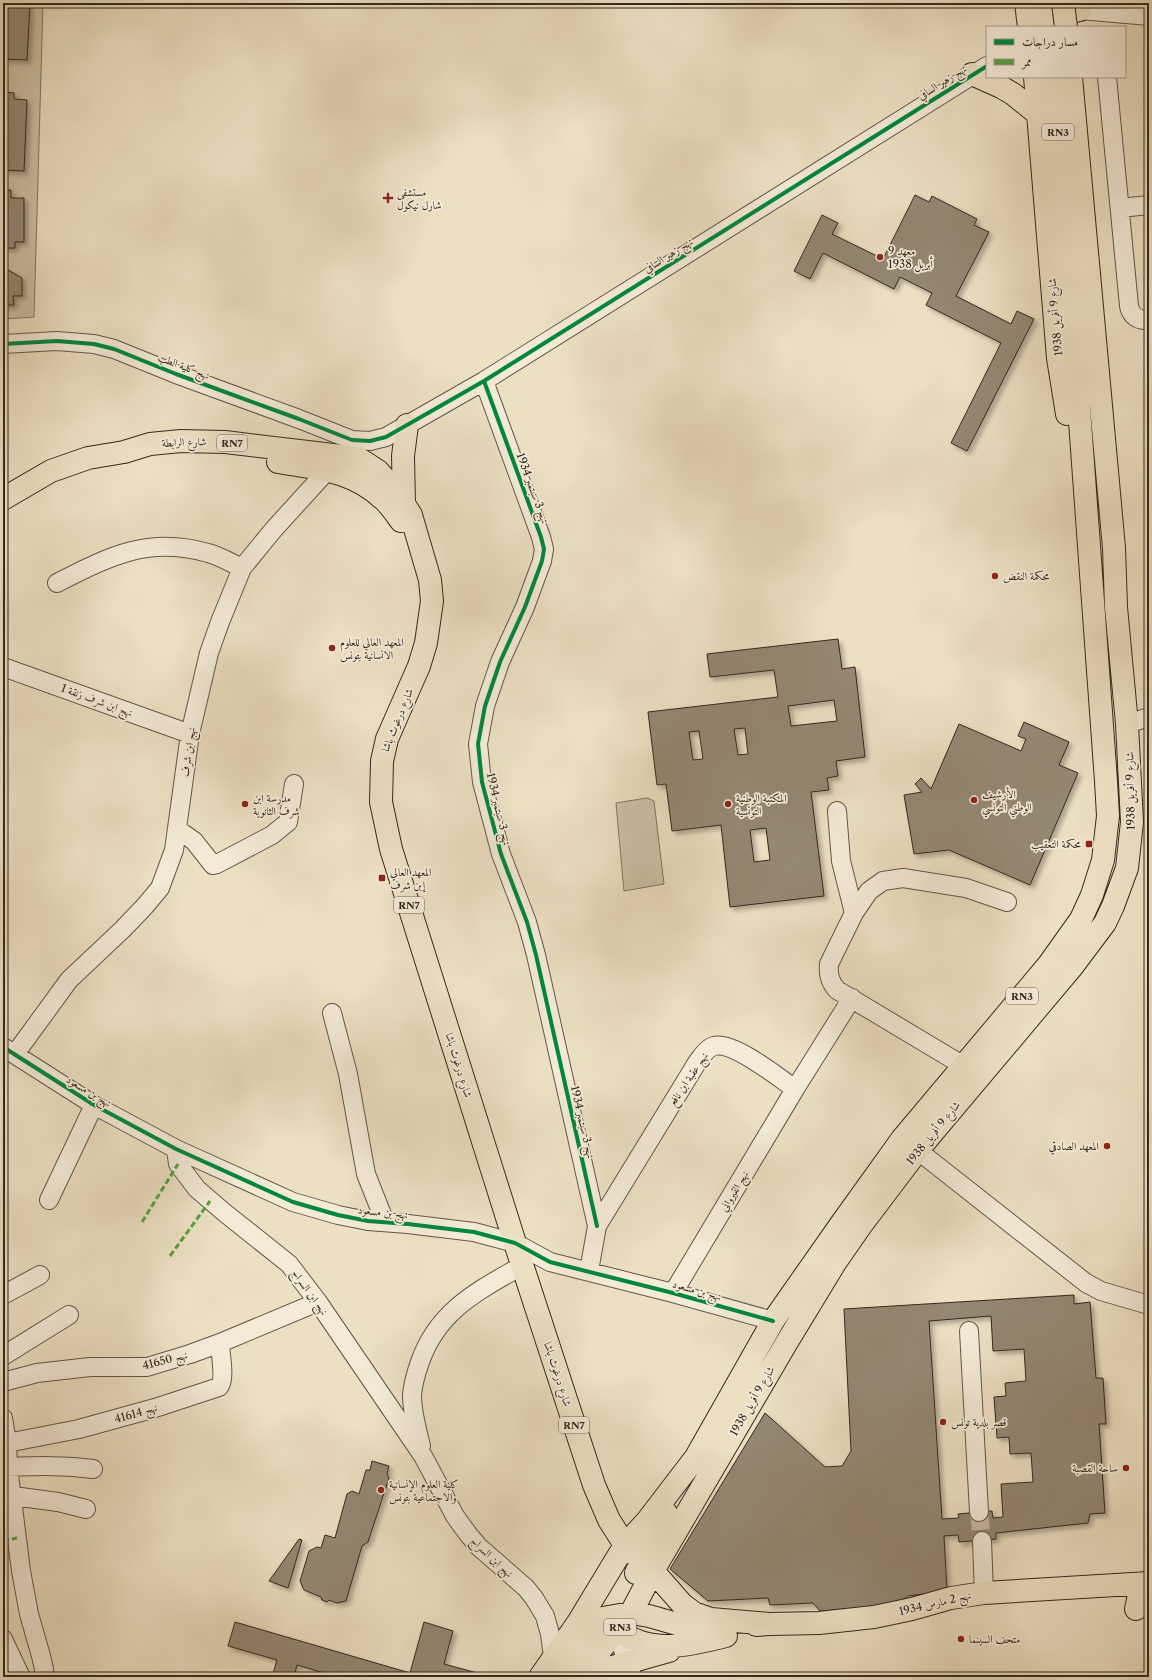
<svg xmlns="http://www.w3.org/2000/svg" width="1152" height="1680" font-family="'Libre Caslon Text',Amiri,serif">
	<defs>
		<filter id="shadow"><feDropShadow dx="3.5" dy="3.5" stdDeviation="2" flood-color="#0004"/></filter>
	</defs>
	<rect width="100%" height="100%" fill="#ece0c3"/>
	<filter id="stains"><feTurbulence type="fractalNoise" baseFrequency=".005" numOctaves="4"/><feColorMatrix values="0 0 0 0 .2 0 0 0 0 .09 0 0 0 0 .02 0 0 0 .5 -.17"/></filter>
	<radialGradient id="worn" r=".72"><stop offset=".6" stop-color="#630" stop-opacity="0"/><stop offset="1" stop-color="#630" stop-opacity=".3"/></radialGradient>
	<path fill="#cdc1a7" stroke="#807562" d="M3 3H43L34 317 3 319Z
		M647 798 654 801 664 884 624 891 616 803Z"/>
	<path fill="#938873" stroke="#33291d" fill-rule="evenodd" filter="url(#shadow)" d="M3 3H30L27 60 3 59Z
		M3 92 14 93V99L27 100 24 171 3 170Z
		M3 190H11V198H24V242H15V248H3Z
		M915 195 929 202 932 196 977 219 974 225 989 232 956 296 1011 324 1017 311 1034 319 967 451 951 443 1001 343 926 305 932 293 900 277 894 289 823 253 810 279 794 271 822 215 838 223 832 234 883 259Z
		M3 267 22 278V296H13L14 305H3Z
		M838 639 842 669 855 667 865 757 836 761 838 776 827 778 829 790 811 792 824 896 730 907 721 825 672 831 666 784 657 785 648 712 778 697 774 670 710 677 707 654ZM834 700 837 721 791 726 788 706ZM745 728 748 754 738 755 734 729ZM699 731 703 759 693 760 689 732ZM766 828 770 860 754 862 750 830Z
		M1024 722 1069 742 1059 765 1078 773 1030 885 949 850 914 854 904 795 922 792 915 784 921 778 931 789 959 724 1021 751 1026 739 1018 736Z
		M1074 1295V1304L1090 1302 1096 1378H1103L1106 1424H1099L1105 1513 1090 1514 1088 1523 996 1533V1539L959 1542 958 1535 944 1536 947 1591 908 1596 895 1605 820 1611 813 1603 770 1605 768 1598 708 1601 670 1569 765 1413 825 1467 842 1466 851 1451 844 1309ZM991 1316 993 1351 1024 1349 1026 1381 1005 1383 1006 1396 994 1397 997 1438 1009 1437 1010 1454 1031 1453 1033 1482 1001 1484 1003 1517 993 1518 992 1511 979 1512 958 1514 959 1518 942 1519 929 1321Z
		M372 1461 389 1466 387 1474 389 1478 368 1542 362 1546 346 1601 337 1603 329 1600 327 1602 322 1600 321 1597 304 1590 300 1581 309 1551 317 1547 321 1548 325 1535 335 1538 347 1494 352 1491 359 1494 366 1470H370Z
		M299 1539 302 1540 288 1588 269 1581Z
		M235 1622 410 1673 424 1622 453 1631 444 1664 481 1674 480 1677H338L297 1665 294 1677H272L277 1660 228 1646Z"/>
	<g fill="none" stroke-linecap="round" stroke-linejoin="round">
		<path stroke="#c7bba2" stroke-width="18" stroke-dasharray="18 9" stroke-linecap="butt" d="M979 1512 982 1541"/>
		<g stroke="#615746" stroke-width="20">
			<path id="minor" d="M1069 17 1080 10 1149 16
				M1107 77 1129 306C1131 316 1138 321 1149 320
				M1120 208 1149 205
				M3 344 57 341 94 344 114 349 176 374 299 419 352 440 370 441 386 437 484 381 987 66
				M484 381 541 537 544 549 542 561 525 607 500 662 485 706 478 744 482 782 501 854 527 922 536 955 597 1226
				M57 583C110 556 148 536 208 553 220 556 231 563 242 568
				M3 667 190 734
				M1127 724 1149 717
				M837 811 841 861 854 913
				M177 829 194 841 213 865 217 864 272 835 288 822 294 784
				M332 1013 348 1074 366 1174 385 1222
				M3 1047 94 1105 176 1149 293 1202 338 1215 368 1221 408 1224 474 1232 515 1243 550 1262 673 1293 773 1321
				M15 1054 69 980 123 929 145 906 160 888 174 850 190 734 209 653 220 622 242 568 274 529 336 461
				M974 1072 837 990C830 982 828 975 829 964L854 913 869 891 883 881 903 878 966 888 1007 902
				M907 1142 1086 1283 1101 1291 1149 1305
				M176 1149 178 1164 197 1189 225 1213 289 1264 318 1302 423 1456 455 1516 468 1534 479 1547 526 1588 534 1598 545 1616 550 1634 553 1657
				M49 1200 94 1105
				M589 1271 597 1226 698 1061C702 1056 707 1048 714 1046 733 1041 778 1077 795 1089L852 998
				M673 1293 795 1089
				M3 1295 40 1275
				M969 1331 979 1512
				M3 1356 69 1315
				M3 1382 37 1373 90 1367H147L190 1354 220 1343 318 1302
				M3 1418 7 1443 8 1467 21 1571 29 1614 41 1656 44 1669 43 1677
				M7 1443 79 1429 155 1408 219 1387C226 1379 220 1354 220 1343
				M421 1446C417 1430 412 1412 412 1395 413 1384 416 1373 420 1362 438 1310 478 1291 523 1265
				M8 1467C37 1466 65 1465 93 1469
				M13 1496 58 1502 86 1509
				M982 1541 984 1593
				M618 1629 626 1662 633 1677
				M3 1639 21 1677"/>
		</g>
		<g stroke="#33291d" stroke-width="24">
			<path id="major" d="M1026 3 1029 27
				M1044 3 1048 27
				M1055 3 1080 10
				M972 74 1001 87 1013 94 1039 115
				M1035 77 1058 358 1067 414
				M278 462C319 469 351 470 383 499 390 505 395 513 401 521
				M3 499 51 471 88 458 124 452 150 444 181 441 225 442 358 458 378 471 395 490 411 515 430 580 432 601 426 643 419 666 387 739 382 761 381 802 391 849 515 1243 594 1485 609 1520 625 1545 653 1571 682 1604 694 1613 711 1619 770 1624
				M404 504 403 456 407 425
				M636 1573 655 1532 666 1513
				M1136 1609 1139 1595 1145 1583
				M619 1616 618 1629C648 1656 691 1645 726 1636
				M579 1621 597 1619 631 1613 649 1616 677 1624 715 1629
				M756 1625 770 1624 819 1623 874 1617 912 1609 951 1598 984 1593 1149 1583
				M540 1677 579 1621 625 1545 647 1521 696 1457 773 1321 841 1224 902 1139 1049 964 1081 919 1092 895 1103 860 1108 816 1106 781 1063 187 1053 77
				M560 1677 594 1624
				M578 1677 631 1613 653 1571 787 1342 835 1263 862 1224 918 1150 1072 967 1105 923 1113 906 1127 868 1132 822 1127 724 1116 607 1114 548 1071 77
				M586 1677 612 1667 669 1651"/>
		</g>
		<use href="#minor" stroke="#f3ebd8" stroke-width="18"/>
		<use href="#major" stroke="#ece0c3" stroke-width="22"/>
		<g stroke="#33291d" stroke-width="24" stroke-linecap="butt">
			<path id="major-bridge" d="M1063 3 1066 27"/>
		</g>
		<use href="#major-bridge" stroke="#ece0c3" stroke-width="22"/>
		<path stroke="#52a341" stroke-width="3" stroke-dasharray="6 3" stroke-linecap="butt" d="M142 1222 178 1164
			M170 1256 210 1201
			M3 1446 7 1443
			M3 1541 17 1538"/>
		<g stroke="#f3ebd8" stroke-width="6">
			<path id="cycleway" d="M3 344 57 341 94 344 114 349 176 374 299 419 352 440 370 441 386 437 484 381 987 66
				M484 381 541 537 544 549 542 561 525 607 500 662 485 706 478 744 482 782 501 854 527 922 536 955 597 1226
				M3 1047 94 1105 176 1149 293 1202 338 1215 368 1221 408 1224 474 1232 515 1243 550 1262 673 1293 773 1321"/>
		</g>
		<use href="#cycleway" stroke="#00873e" stroke-width="4"/>
	</g>
	<g fill="#8f2418" stroke="#f3ebd8" stroke-width="1.5">
		<path d="M386 192h4v4h4v4h-4v4h-4v-4h-4v-4h4z"/>
		<circle cx="880" cy="257" r="4"/>
		<circle cx="995" cy="576" r="4"/>
		<circle cx="332" cy="648" r="4"/>
		<circle cx="974" cy="800" r="4"/>
		<circle cx="245" cy="804" r="4"/>
		<circle cx="728" cy="804" r="4"/>
		<rect x="1085" y="840" width="8" height="8" rx="2"/>
		<rect x="378" y="874" width="8" height="8" rx="2"/>
		<circle cx="1107" cy="1146" r="4"/>
		<circle cx="943" cy="1422" r="4"/>
		<circle cx="1126" cy="1468" r="4"/>
		<circle cx="381" cy="1490" r="4"/>
		<circle cx="961" cy="1639" r="4"/>
	</g>
	<g text-anchor="middle" stroke-width="3.5" stroke-linejoin="round" paint-order="stroke">
		<g fill="#f3ebd8" stroke="#6d6355" stroke-width="1">
			<rect x="1042" y="124" width="32" height="16" rx="3"/>
			<rect x="217" y="435" width="30" height="16" rx="3"/>
			<rect x="394" y="897" width="30" height="16" rx="3"/>
			<rect x="1006" y="988" width="32" height="16" rx="3"/>
			<rect x="559" y="1417" width="30" height="16" rx="3"/>
			<rect x="604" y="1619" width="32" height="16" rx="3"/>
		</g>
		<g font-size="10" font-weight="bold" fill="#33291d">
			<text x="1058" y="136">RN3</text>
			<text x="232" y="447">RN7</text>
			<text x="409" y="909">RN7</text>
			<text x="1022" y="1000">RN3</text>
			<text x="574" y="1429">RN7</text>
			<text x="620" y="1631">RN3</text>
		</g>
		<g font-size="11" fill="#33291d" stroke="#f3ebd8">
			<text transform="translate(942 82) rotate(-32)" y="4">نهج زهير السافي</text>
			<text transform="translate(668 255) rotate(-32)" y="4">نهج زهير السافي</text>
			<text transform="translate(1055 317) rotate(-95)" y="4">شارع 9 أفريل 1938</text>
			<text transform="translate(184 366) rotate(21)" y="4">نهج كلية الطب</text>
			<text transform="translate(184 442) rotate(-2)" y="4">شارع الرابطة</text>
			<text transform="translate(533 488) rotate(70)" y="4">نهج 3 سبتمبر 1934</text>
			<text transform="translate(97 700) rotate(20)" y="4">نهج ابن شرف زنقة 1</text>
			<text transform="translate(397 720) rotate(-68)" y="4">شارع درغوث باشا</text>
			<text transform="translate(188 752) rotate(-82)" y="4">نهج ابن شرف</text>
			<text transform="translate(1130 791) rotate(-91)" y="4">شارع 9 أفريل 1938</text>
			<text transform="translate(499 809) rotate(77)" y="4">نهج 3 سبتمبر 1934</text>
			<text transform="translate(459 1065) rotate(73)" y="4">شارع درغوث باشا</text>
			<text transform="translate(688 1079) rotate(-56)" y="4">نهج عقبة ابن نافع</text>
			<text transform="translate(89 1091) rotate(31)" y="4">نهج بن مسعود</text>
			<text transform="translate(583 1122) rotate(77)" y="4">نهج 3 سبتمبر 1934</text>
			<text transform="translate(933 1133) rotate(-51)" y="4">شارع 9 أفريل 1938</text>
			<text transform="translate(734 1191) rotate(-59)" y="4">نهج القيرواني</text>
			<text transform="translate(383 1212) rotate(6)" y="4">نهج بن مسعود</text>
			<text transform="translate(697 1290) rotate(16)" y="4">نهج بن مسعود</text>
			<text transform="translate(310 1292) rotate(54)" y="4">نهج ابن السراج</text>
			<text transform="translate(165 1360) rotate(-14)" y="4">نهج 41650</text>
			<text transform="translate(558 1374) rotate(72)" y="4">شارع درغوث باشا</text>
			<text transform="translate(752 1401) rotate(-60)" y="4">شارع 9 أفريل 1938</text>
			<text transform="translate(136 1413) rotate(-16)" y="4">نهج 41614</text>
			<text transform="translate(492 1557) rotate(43)" y="4">نهج ابن السراج</text>
			<text transform="translate(935 1603) rotate(-13)" y="4">نهج 2 مارس 1934</text>
		</g>
		<g font-size="11" fill="#33291d" stroke="#f3ebd8" text-anchor="start">
			<text x="397" y="196">مستشفى<tspan x="397" dy="13">شارل نيكول</tspan></text>
			<text x="888" y="255">معهد 9<tspan x="888" dy="13">أبريل 1938</tspan></text>
			<text x="1003" y="580">محكمة النقض</text>
			<text x="340" y="646">المعهد العالي للعلوم<tspan x="340" dy="13">الانسانية بتونس</tspan></text>
			<text x="982" y="798">الأرشيف<tspan x="982" dy="13">الوطني التونسي</tspan></text>
			<text x="253" y="802">مدرسة ابن<tspan x="253" dy="13">شرف الثانوية</tspan></text>
			<text x="736" y="802">المكتبة الوطنية<tspan x="736" dy="13">التونسية</tspan></text>
			<text x="1081" y="848" text-anchor="end">محكمة التعقيب</text>
			<text x="390" y="876">المعهد العالي<tspan x="390" dy="13">إبن شرف</tspan></text>
			<text x="1099" y="1150" text-anchor="end">المعهد الصادقي</text>
			<text x="951" y="1426">قصر بلدية تونس</text>
			<text x="1118" y="1472" text-anchor="end">ساحة القصبة</text>
			<text x="389" y="1488">كلية العلوم الإنسانية<tspan x="389" dy="13">والاجتماعية بتونس</tspan></text>
			<text x="969" y="1643">متحف السينما</text>
		</g>
	</g>
	<rect width="1152" height="1680" fill="none" stroke="#ece0c3" stroke-width="16"/>
	<rect x="4" y="4" width="1144" height="1672" fill="none" stroke="#33291d" stroke-width="2"/>
	<rect x="8" y="8" width="1136" height="1664" fill="none" stroke="#33291d"/>
	<rect x="986" y="26" width="140" height="52" fill="#f3ebd8" stroke="#a69d8d"/>
	<rect x="994" y="39" width="20" height="6" fill="#00873e" stroke="#a69d8d"/>
	<text x="1022" y="46" font-size="12" fill="#33291d">مسار دراجات</text>
	<rect x="994" y="59" width="20" height="6" fill="#52a341" stroke="#a69d8d"/>
	<text x="1022" y="66" font-size="12" fill="#33291d">ممر</text>
	<rect width="100%" height="100%" filter="url(#stains)"/>
	<rect width="100%" height="100%" fill="url(#worn)"/>
</svg>
